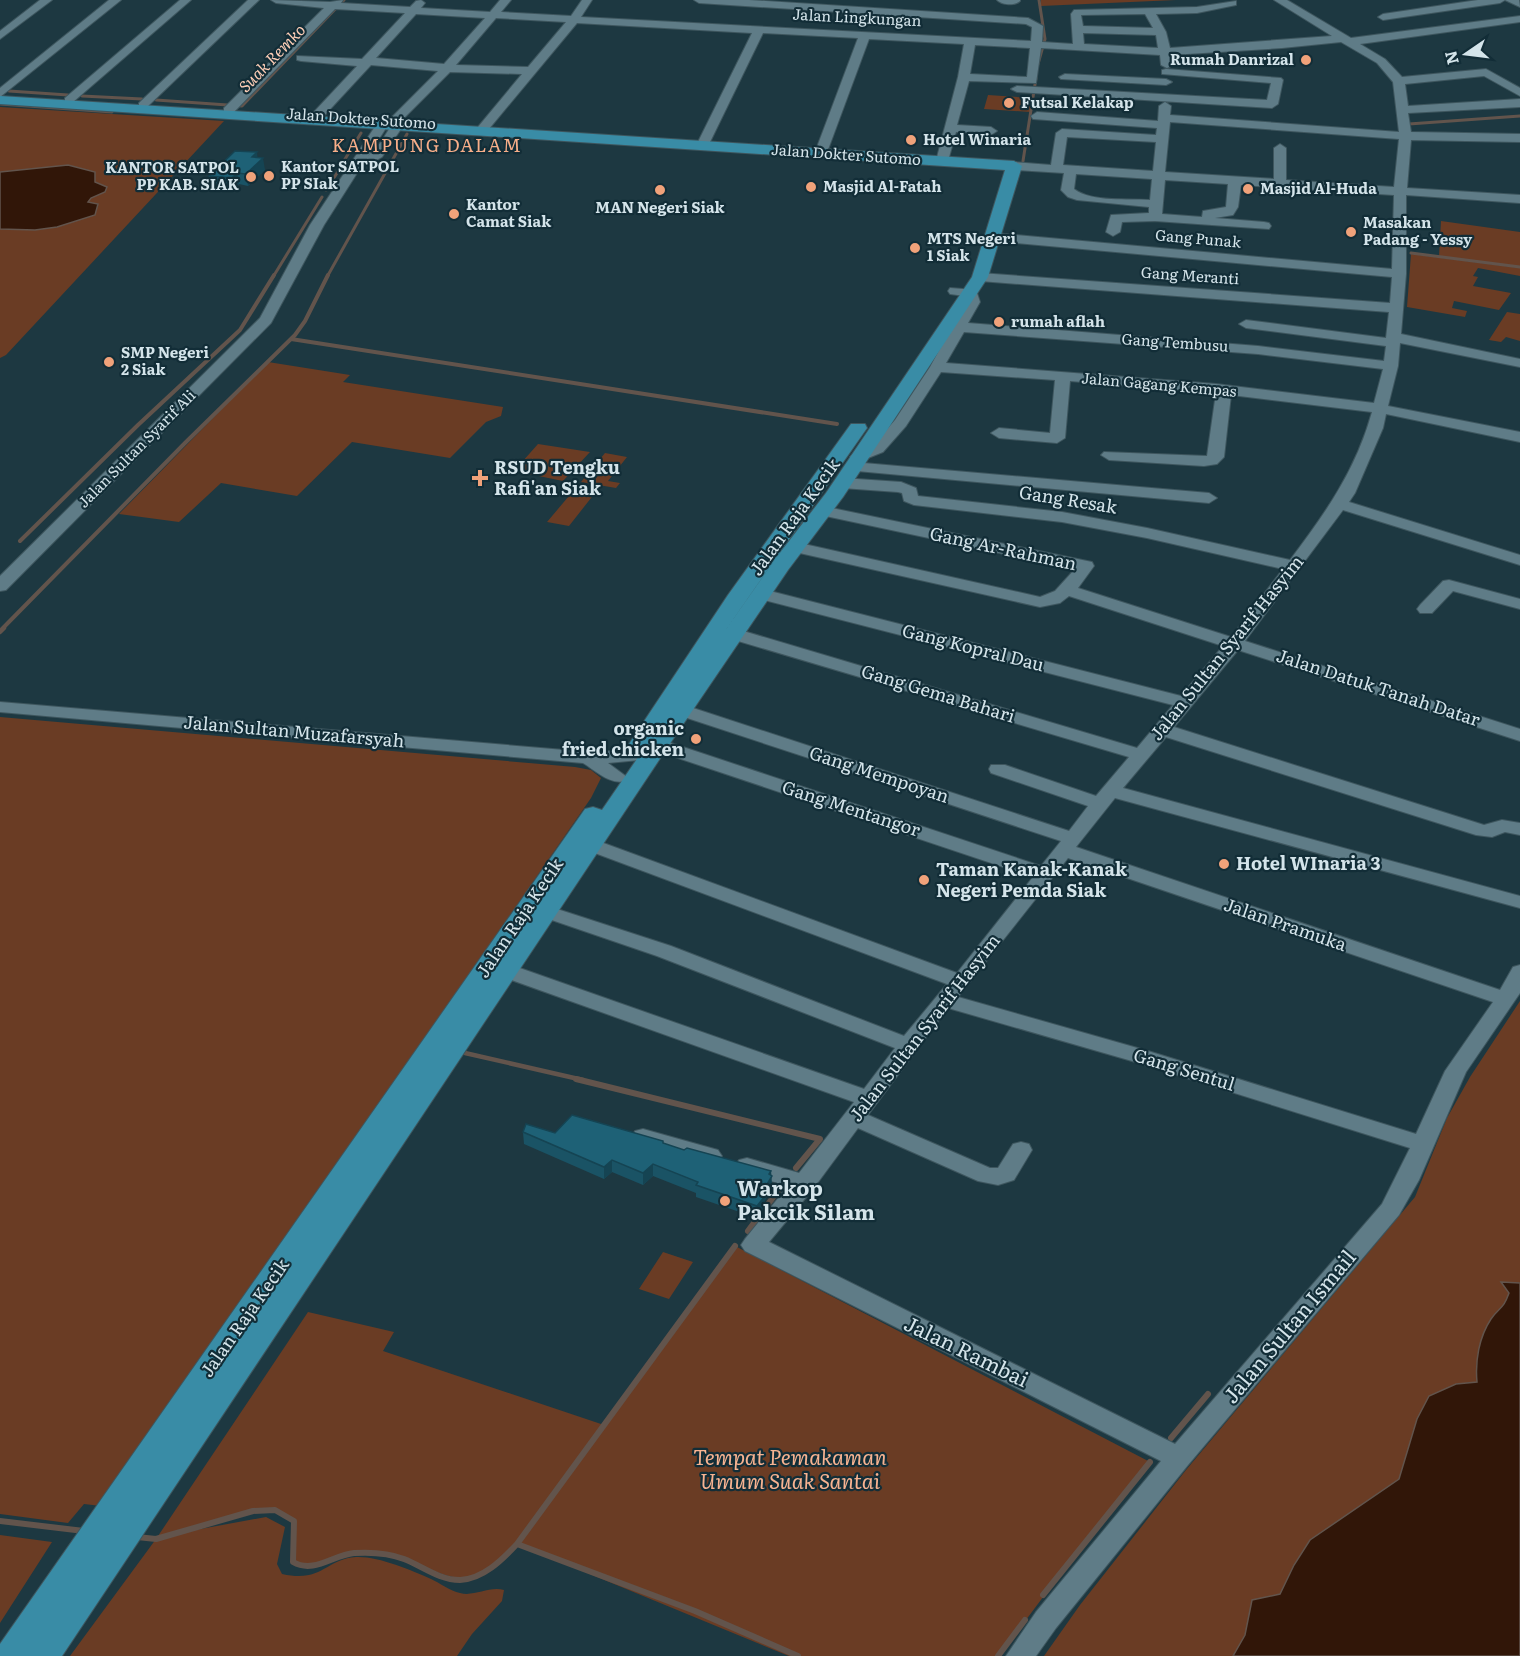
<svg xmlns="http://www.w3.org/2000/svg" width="1520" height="1656" font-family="Literata,serif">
	<rect width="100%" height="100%" fill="#1d3841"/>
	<path fill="#6a3c24" d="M1041 0H1176L1041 6Z
		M988 95 1032 98 1030 112 984 109Z
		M0 107 224 121 6 355 0 358Z
		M1441 221 1520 232V267L1439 256Z
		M1411 254 1520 268V276L1478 268 1473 276 1478 277 1473 286 1511 293 1499 310 1454 301 1452 308 1467 311 1465 317 1407 307Z
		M1507 312 1520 314V341L1506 337 1501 342 1489 340Z
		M268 362 350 375 343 382 503 407 501 416 486 422 450 458 352 442 297 496 221 483 179 522 119 514Z
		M538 444 590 452 563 481 514 471Z
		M605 453 627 457 608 481 620 483 616 488 581 482Z
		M574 490 595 493 569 526 547 522Z
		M0 717 575 767 591 770 601 778 591 798 101 1506 84 1504 68 1523 0 1514Z
		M1520 1001V1283H1514L1504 1308 1492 1318 1476 1371 1477 1382 1456 1384 1417 1419 1399 1479 1310 1540 1294 1565 1280 1594 1252 1600 1245 1635 1233 1656H1044L1080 1605 1186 1470 1415 1197 1447 1118 1470 1077Z
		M735 1246 1150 1462 1076 1553 999 1656H789L517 1544C505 1556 491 1573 473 1577 447 1583 424 1563 399 1557 382 1553 365 1552 348 1553 329 1554 311 1577 293 1562L294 1521 275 1511H253L173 1534 266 1517 285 1527 277 1564 282 1574C323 1583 325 1559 356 1557 378 1556 411 1570 431 1579 440 1583 450 1591 460 1593 474 1597 489 1586 504 1590L502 1601 472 1634 457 1656H70L156 1539 308 1312 394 1332 383 1351 604 1425Z
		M663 1252 693 1262 669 1299 639 1289Z
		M0 1535 52 1542 0 1623Z"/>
	<path fill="#311608" stroke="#62544c" stroke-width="1.5" d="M68 165 95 172V182L107 187 105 192 91 198 88 202 98 204 95 215 57 227 35 230 0 229V172Z
		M1501 1282 1520 1283V1656H1233L1245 1635 1252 1600 1280 1594 1294 1565 1310 1540 1399 1479 1417 1419 1429 1396 1456 1384 1477 1382C1475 1361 1479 1337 1491 1319 1500 1306 1503 1310 1509 1293Z"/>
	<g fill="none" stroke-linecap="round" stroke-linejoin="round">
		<path stroke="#62544c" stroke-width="3" d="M1038 64 1045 39 1039 0
			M9 91 68 95
			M82 96 142 99
			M156 100 242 106 344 0
			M0 104 112 112
			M1409 124 1520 116
			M1023 161 1036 78
			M342 164 361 133
			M326 190 339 170
			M1411 253 1520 267
			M273 277 322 197
			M327 277 407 134"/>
		<path stroke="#62544c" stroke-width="4" d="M291 339 837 424
			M20 541 138 425 240 330 274 275
			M2 629 185 443 295 335 305 321 328 275"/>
		<path stroke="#62544c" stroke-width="4.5" d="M0 632 4 628
			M465 1053 583 1080"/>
		<path stroke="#62544c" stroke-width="6" d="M576 1079 820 1139 796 1168
			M748 1231 780 1188
			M1171 1438 1208 1394
			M0 1521 84 1531
			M137 1537 156 1539 253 1511 275 1510 294 1521 293 1562C314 1574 333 1555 354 1553 370 1552 389 1553 404 1559 422 1566 439 1580 460 1580 483 1579 502 1560 517 1544L695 1611 798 1656
			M517 1544 735 1246
			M1043 1595 1150 1462
			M998 1656 1025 1620"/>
		<g stroke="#3e565e" stroke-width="2">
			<path id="minor" d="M40 0H52L0 39V31Z
				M109 0H121L0 97V88Z
				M180 0H191L73 102H65V98Z
				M248 0H259L147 107H139V103Z
				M271 0 330 2 343 0 341 3 410 7 416 1 421 0 425 3 421 8 490 12 500 0H511L501 12 571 16 582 0H592L581 17 1031 41 1032 27 1026 24 699 3 694 0H749L1028 18 1043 26 1042 42 1073 44 1071 14 1074 10 1197 7 1236 1V5L1197 13 1156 14 1166 32 1170 48 1332 36 1274 0H1287L1351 38 1520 16V22L1360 44 1385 59 1402 77 1486 69 1520 88V96L1484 76 1405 84 1408 106 1520 99V107L1408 113 1411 132 1520 134V142L1411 140 1407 188 1520 195V203L1406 195V274L1401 334 1520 359V367L1400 343 1398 366 1388 406 1520 432V442L1386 414 1383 428 1355 493 1349 502 1520 555V565L1343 510 1245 641 1520 729V741L1238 650 1174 727 1484 825 1502 820 1520 823V835L1505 832 1492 837 1476 835 1166 737 1123 788 1520 896V908L1115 798 1076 847 1500 990 1513 967 1520 965V993L1466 1072 1419 1180 1399 1215 1188 1465 1056 1628 1036 1656H1006L1036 1612 1161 1461 745 1251 741 1245 745 1239 788 1186 739 1172 735 1166 739 1160 747 1158 799 1173 854 1102 500 976 496 971 500 966 507 964 514 966 864 1089 895 1048 657 956 540 916 537 912 540 908 547 906 554 908 671 946 904 1036 947 984 584 849 581 845 584 841H598L957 973 1033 877 651 749 649 745 651 741H665L1041 866 1061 841 678 715 675 711 678 707H690L1069 831 1088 806 991 773 989 769 991 765H1005L1096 796 1129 757 728 638 725 634 728 630H740L1137 748 1173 705 756 598 754 594 756 590 762 589 1181 696 1223 646 1069 596 1060 603 1040 607 795 552 787 547 795 542 1040 597 1055 591 1075 569 816 514 814 511 816 508 822 506 1092 562 1094 566 1078 588 1231 637 1283 569 1147 538 1062 522 914 505 904 501 902 493 898 492 842 488 834 483 842 478 901 482 916 488 918 496 1062 512 1147 528 1290 560C1325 514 1356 470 1372 412L1231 395 1224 457 1217 464 1204 466 1109 460 1101 455 1104 452 1207 456 1216 393 1070 381 1065 438 1057 443 999 438 991 433 999 428 1050 433 1055 380 941 372 906 426 883 452 858 462 850 457 853 454 873 446 895 420 930 367 966 302 965 296 950 294 948 291 950 288 976 290 980 302 968 323 1258 346 1384 361 1386 346 1246 328 1239 324 1246 320 1386 338 1389 312 980 281 973 277 980 273 1390 303 1392 277 994 241 987 237 994 233 1392 269 1394 195 1241 185 1238 207 1233 215 1215 218 1264 222 1269 223 1271 226 1269 229 1155 221 1122 222 1120 232 1113 236 1106 232 1111 215 1149 213V207L1077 200 1068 197 1061 190 1064 173 1014 170 1008 166 1014 162 1051 165 1056 133 1062 129 1156 135 1157 128 1033 119 1031 116 1037 112 1158 121 1159 106 1165 102 1171 106 1170 115 1399 132 1393 82 1377 63 1341 42 1282 48 1171 55 1173 65 1167 68 1161 65 1160 55 1041 48 1036 83 969 81 957 125 991 127 997 131 991 135 956 132 948 161 942 165 936 161 958 77 964 44 869 39 826 155 820 159 814 155 858 38 763 33 710 142 704 146 698 142 752 33 577 23 488 130 484 131 478 127 522 74 450 72 400 122 403 126 382 157 359 170 324 225 271 323 6 590 0 591V576L260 318 310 225 378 122 390 119 438 71 371 65 321 119H313V113L357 66 301 61 297 60V56L362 59 405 13 335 9 232 114H224V108L324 8 276 3ZM416 14 485 18 444 64 376 58ZM1145 14 1153 28 1083 26 1081 15ZM496 18 566 22 528 67 456 65ZM1083 33 1156 35 1158 48 1084 44ZM975 45 1030 48 1027 77 970 74ZM1170 122 1399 139 1394 187 1286 180V148L1280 144 1274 148V179L1165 172ZM391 126 381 142 368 156 386 128ZM1067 137 1156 142 1153 171 1063 165ZM1076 174 1152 179 1150 200C1128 198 1093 203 1074 189ZM1165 180 1228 184 1226 207 1203 211 1202 217 1162 214ZM964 332 1258 354 1383 369 1374 403 1216 384 946 363ZM1068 858 1493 1002 1445 1071 1416 1134 1148 1051 958 997ZM948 1008 1132 1061 1410 1148 1382 1204 1175 1444 769 1242 813 1189 858 1128 978 1181 998 1185 1014 1180 1032 1150 1029 1144 1021 1142 1013 1144 998 1168H990L868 1115Z
				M997 0H1020V1C1015 6 1002 5 997 0Z
				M1478 0H1519L1520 7 1505 0 1500 3 1383 20 1378 17 1383 14Z
				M1166 69 1281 78 1283 80 1278 104 1272 108 1017 92 1011 89 1017 86 1267 100 1271 83 1162 74V70Z
				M1065 74 1166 79 1172 82 1166 85 1061 79 1059 77Z
				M852 462 1209 493 1217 498 1209 503 846 470 844 467Z
				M1449 580 1520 599V609L1453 591 1432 613H1420L1417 609 1420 605 1443 581Z
				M0 702 588 752 632 750 639 752 641 756 639 760 608 763 627 777 625 781C610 785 596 771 583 763L0 712Z
				M643 1129 718 1150 722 1156 718 1162 710 1164 635 1143 632 1137 635 1131Z"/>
		</g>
		<g stroke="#3e565e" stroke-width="2">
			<path id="major" d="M0 96 1014 161 1022 166 988 277 843 497 788 570 669 745 62 1656H0V1644L585 809 593 807 602 810 639 756 628 755 625 750 728 595 851 424H865L867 428 720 638 773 562 826 493 972 277 1005 170 0 104Z"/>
		</g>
		<use href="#minor" fill="#5f7c87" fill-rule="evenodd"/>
		<use href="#major" fill="#398ca6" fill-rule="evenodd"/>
	</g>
	<path fill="#1a5365" d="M258 158 265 170 248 186 239 184 234 190 211 188 209 176Z
		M523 1132 555 1133 663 1143 684 1150 771 1171 772 1188 765 1200V1208L757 1218 696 1197V1193L653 1176 643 1185 612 1172 604 1179 524 1144Z"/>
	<path fill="#154453" d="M257 152 258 163 263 158 265 170 248 186 246 174 252 157Z
		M237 173 239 184 234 190 232 178Z
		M612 1160V1172L604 1179V1167Z
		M653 1164V1176L643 1185V1173Z
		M771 1171 772 1188 765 1200V1208L757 1218V1206L769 1174Z"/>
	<path fill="#1e6176" stroke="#154453" stroke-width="1.5" d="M235 151 257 152 252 157 263 158 246 174 237 173 232 178 209 176Z
		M572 1115 663 1141V1143L684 1150 687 1148 771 1171 769 1174 772 1176 761 1194 765 1196 757 1206 696 1185 698 1182 653 1164 643 1173 612 1160 604 1167 523 1132 526 1124 555 1133Z"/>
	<g fill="#f0a27a" stroke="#122d37" stroke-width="2">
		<circle cx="1306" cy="60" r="6"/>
		<circle cx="1009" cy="103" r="6"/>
		<circle cx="911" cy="140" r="6"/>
		<circle cx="269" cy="176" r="6"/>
		<circle cx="251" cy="177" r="6"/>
		<circle cx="811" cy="187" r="6"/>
		<circle cx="1248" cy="189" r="6"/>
		<circle cx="660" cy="190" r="6"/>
		<circle cx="454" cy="214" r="6"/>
		<circle cx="1351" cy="232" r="6"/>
		<circle cx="915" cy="248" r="6"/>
		<circle cx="999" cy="322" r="6"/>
		<circle cx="109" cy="362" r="6"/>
		<path d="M477 469h6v6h6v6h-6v6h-6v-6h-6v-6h6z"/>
		<circle cx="696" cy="739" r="6"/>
		<circle cx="1224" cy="864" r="6"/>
		<circle cx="924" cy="880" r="6"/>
		<circle cx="725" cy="1201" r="6"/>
	</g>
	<g text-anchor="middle" stroke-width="4.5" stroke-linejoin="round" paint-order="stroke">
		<g font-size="15" fill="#d4e4ea" stroke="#122d37">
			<text transform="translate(857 18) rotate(3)" y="5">Jalan Lingkungan</text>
			<text transform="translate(361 119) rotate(4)" y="5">Jalan Dokter Sutomo</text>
			<text transform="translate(846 155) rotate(4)" y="5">Jalan Dokter Sutomo</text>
			<text transform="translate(1198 239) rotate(5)" y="5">Gang Punak</text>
			<text transform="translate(1190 276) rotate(4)" y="5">Gang Meranti</text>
			<text transform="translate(1175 343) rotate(4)" y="5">Gang Tembusu</text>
			<text transform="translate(1159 385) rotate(5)" y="5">Jalan Gagang Kempas</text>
			<text transform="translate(137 449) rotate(-45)" y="5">Jalan Sultan Syarif Ali</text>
		</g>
		<g font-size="15" font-weight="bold" fill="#d4e4ea" stroke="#122d37" text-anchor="start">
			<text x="1294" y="65" text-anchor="end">Rumah Danrizal</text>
			<text x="1021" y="108">Futsal Kelakap</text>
			<text x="923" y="145">Hotel Winaria</text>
			<text x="281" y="172">Kantor SATPOL<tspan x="281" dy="17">PP SIak</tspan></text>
			<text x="239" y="173" text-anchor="end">KANTOR SATPOL<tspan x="239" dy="17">PP KAB. SIAK</tspan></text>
			<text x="823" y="192">Masjid Al-Fatah</text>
			<text x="1260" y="194">Masjid Al-Huda</text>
			<text x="466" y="210">Kantor<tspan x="466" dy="17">Camat Siak</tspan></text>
			<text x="660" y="213" text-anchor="middle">MAN Negeri Siak</text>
			<text x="1363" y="228">Masakan<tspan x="1363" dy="17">Padang - Yessy</tspan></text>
			<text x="927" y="244">MTS Negeri<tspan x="927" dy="17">1 Siak</tspan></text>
			<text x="1011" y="327">rumah aflah</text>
			<text x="121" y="358">SMP Negeri<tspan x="121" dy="17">2 Siak</tspan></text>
		</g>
		<g font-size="16" font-style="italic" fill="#fdceb7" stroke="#122d37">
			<text transform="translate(272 58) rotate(-46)" y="6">Suak Remko</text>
		</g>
		<g font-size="18" letter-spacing="1.5" fill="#f7ae89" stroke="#122d37">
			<text x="427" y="152">KAMPUNG DALAM</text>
		</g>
		<g font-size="18" font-weight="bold" fill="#d4e4ea" stroke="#122d37" text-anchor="start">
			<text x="494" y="474">RSUD Tengku<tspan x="494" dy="21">Rafi'an Siak</tspan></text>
			<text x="684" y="735" text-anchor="end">organic<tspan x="684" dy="21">fried chicken</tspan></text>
			<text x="1236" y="870">Hotel WInaria 3</text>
			<text x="936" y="876">Taman Kanak-Kanak<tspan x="936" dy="21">Negeri Pemda Siak</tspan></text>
		</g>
		<g font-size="18" fill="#d4e4ea" stroke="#122d37">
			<text transform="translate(1068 500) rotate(9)" y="6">Gang Resak</text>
			<text transform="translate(795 517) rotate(-54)" y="6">Jalan Raja Kecik</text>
			<text transform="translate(1003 549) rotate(12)" y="6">Gang Ar-Rahman</text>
			<text transform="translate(973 648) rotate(14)" y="6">Gang Kopral Dau</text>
			<text transform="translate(1227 648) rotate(-51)" y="6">Jalan Sultan Syarif Hasyim</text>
			<text transform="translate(1378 688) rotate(18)" y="6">Jalan Datuk Tanah Datar</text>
			<text transform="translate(938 694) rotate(17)" y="6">Gang Gema Bahari</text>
			<text transform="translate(294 732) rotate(5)" y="6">Jalan Sultan Muzafarsyah</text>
			<text transform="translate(879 775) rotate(18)" y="6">Gang Mempoyan</text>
			<text transform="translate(851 809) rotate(18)" y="6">Gang Mentangor</text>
			<text transform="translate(520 918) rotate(-56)" y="6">Jalan Raja Kecik</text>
			<text transform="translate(1285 925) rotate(19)" y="6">Jalan Pramuka</text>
			<text transform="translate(925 1028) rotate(-52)" y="6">Jalan Sultan Syarif Hasyim</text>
			<text transform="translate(1184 1070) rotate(17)" y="6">Gang Sentul</text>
			<text transform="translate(245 1318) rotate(-55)" y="6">Jalan Raja Kecik</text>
		</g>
		<g font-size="21" font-weight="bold" fill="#d4e4ea" stroke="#122d37" text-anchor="start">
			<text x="737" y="1196">Warkop<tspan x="737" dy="24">Pakcik Silam</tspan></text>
		</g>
		<g font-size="21" fill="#d4e4ea" stroke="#122d37">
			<text transform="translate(1290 1327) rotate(-50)" y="7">Jalan Sultan Ismail</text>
			<text transform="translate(966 1352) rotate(26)" y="7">Jalan Rambai</text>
		</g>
		<g font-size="21" font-style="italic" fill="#f7b391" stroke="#122d37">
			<text x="790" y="1465">Tempat Pemakaman<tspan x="790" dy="24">Umum Suak Santai</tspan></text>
		</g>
	</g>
	<g transform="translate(1466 54) rotate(256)" stroke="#122d37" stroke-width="4.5" paint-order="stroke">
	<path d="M0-4.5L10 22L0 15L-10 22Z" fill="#d4e4ea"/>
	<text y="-9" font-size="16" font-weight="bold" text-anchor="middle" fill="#d4e4ea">N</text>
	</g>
</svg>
